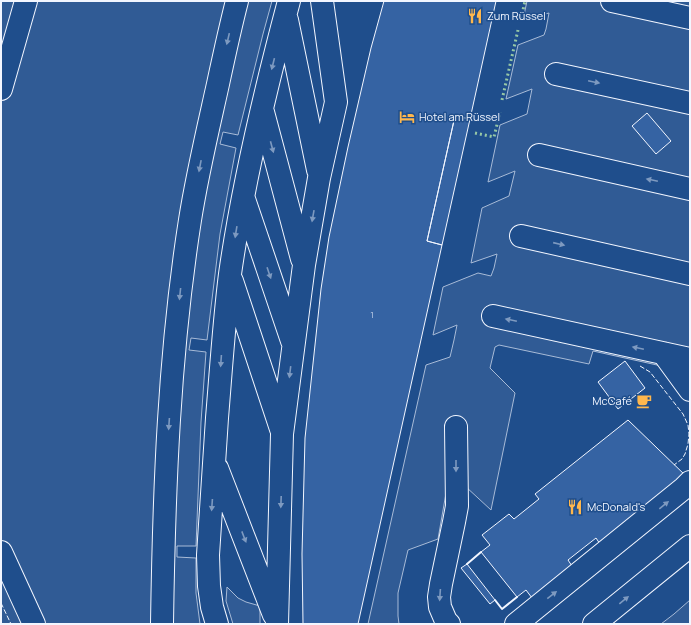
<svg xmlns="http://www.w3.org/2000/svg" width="691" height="625" font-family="Manrope,sans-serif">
	<rect width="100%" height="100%" fill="#1f4e8c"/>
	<path fill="#305b95" stroke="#a8bbd7" d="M1 1H272L263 34 238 135 223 132 220 144 236 148 220 234 207 340 191 338 189 350 206 352 201 422 196 546H177V557L196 558V593L200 624H1Z
		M527 1H690V380L689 372 593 351 589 364 499 345 495 347 490 368 515 393 491 510 465 486 449 476 438 539 408 550 398 593V616L399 624H368L426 365 450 357 454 340 457 325 433 335 443 287 478 273 491 276 494 268 497 254 471 263 482 208 509 196 515 171 488 182 500 125 527 114 532 89 506 99 518 45 544 35 546 29 549 13 523 20Z
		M227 587 238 598 246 602 260 606V624H233L226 601Z
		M690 600V624H661L674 614Z"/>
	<path fill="#3563a3" stroke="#f2f6ff" d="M384 1H496L470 119 455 116 427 241 442 245 358 624H303L302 554 305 438 321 289 329 237 348 147 371 48Z
		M647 113 671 141 656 154 632 126Z
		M455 116 470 119 442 245 427 241Z
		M625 361 645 388 618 409 598 382Z
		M628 420 686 476 600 544 596 538 568 560 572 566 532 598 526 590 517 597 481 552 490 545 482 535 509 514 514 519 539 499 535 494Z
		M467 564 495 600 490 604 461 568Z"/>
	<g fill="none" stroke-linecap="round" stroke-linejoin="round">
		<g stroke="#f2f6ff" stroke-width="24">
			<path id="minor" d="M612 1 690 18
				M287 20 318 170
				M556 74 690 103
				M1 89 26 1
				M263 112 302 259
				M539 155 690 189
				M244 199 292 341
				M521 236 690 274
				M232 281 281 429
				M493 316 690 359
				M663 353 690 390
				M217 468 274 615
				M1 552 34 624
				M162 624C164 489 169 354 190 220 197 175 208 129 218 84 224 56 230 28 237 1
				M217 624 212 607 209 586 208 555C211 509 214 464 217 418 221 370 224 322 230 274 243 182 265 91 289 1
				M277 624 282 434 304 265 319 178 336 102 322 1
				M449 624 446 621 440 607 439 597 441 584 454 522 457 506 456 427
				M516 624 684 488 690 482
				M594 624 690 546"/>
		</g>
		<use href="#minor" stroke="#1f4e8c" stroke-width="22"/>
		<path stroke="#97c8a6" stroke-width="3" stroke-dasharray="2 3" stroke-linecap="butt" d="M521 19 525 1
			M502 100 518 30
			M475 133 494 137 500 112"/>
		<path stroke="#f2f6ff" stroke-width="1" stroke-dasharray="5 2" stroke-linecap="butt" d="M640 366 650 372 683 414 688 425 689 434 688 444 685 454 682 459 674 465
			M1 603 11 624"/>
		<path stroke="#f2f6ff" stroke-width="2" d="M467 564 481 552
			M495 600 502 609 517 597"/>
	</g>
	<defs><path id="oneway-solid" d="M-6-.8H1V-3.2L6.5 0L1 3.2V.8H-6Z"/></defs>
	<g fill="#7e9ac0">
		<use href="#oneway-solid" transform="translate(228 39) rotate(103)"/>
		<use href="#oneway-solid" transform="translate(273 64) rotate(104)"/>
		<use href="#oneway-solid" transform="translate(594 82) rotate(12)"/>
		<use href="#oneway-solid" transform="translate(272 147) rotate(75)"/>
		<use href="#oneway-solid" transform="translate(200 166) rotate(101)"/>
		<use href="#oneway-solid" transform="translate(652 180) rotate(-168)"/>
		<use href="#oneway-solid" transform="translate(313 216) rotate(100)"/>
		<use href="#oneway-solid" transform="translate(236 232) rotate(99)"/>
		<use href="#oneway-solid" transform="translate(559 244) rotate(13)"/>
		<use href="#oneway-solid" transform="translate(269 273) rotate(71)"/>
		<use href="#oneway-solid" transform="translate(180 294) rotate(96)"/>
		<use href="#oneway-solid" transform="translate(511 320) rotate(-168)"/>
		<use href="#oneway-solid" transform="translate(638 348) rotate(-168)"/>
		<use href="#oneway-solid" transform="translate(221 361) rotate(94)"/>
		<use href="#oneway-solid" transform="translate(290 372) rotate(97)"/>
		<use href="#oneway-solid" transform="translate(169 424) rotate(94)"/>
		<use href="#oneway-solid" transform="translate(456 466) rotate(90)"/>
		<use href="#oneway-solid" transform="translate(281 502) rotate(92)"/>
		<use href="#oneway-solid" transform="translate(212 505) rotate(94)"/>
		<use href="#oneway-solid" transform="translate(664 505) rotate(-39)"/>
		<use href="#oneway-solid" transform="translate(244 537) rotate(69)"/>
		<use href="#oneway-solid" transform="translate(440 595) rotate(94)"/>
		<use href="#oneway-solid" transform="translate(552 595) rotate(-38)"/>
		<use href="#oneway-solid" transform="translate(624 600) rotate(-39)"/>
	</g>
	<defs>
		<g id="restaurant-bare" transform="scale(1.2)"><path d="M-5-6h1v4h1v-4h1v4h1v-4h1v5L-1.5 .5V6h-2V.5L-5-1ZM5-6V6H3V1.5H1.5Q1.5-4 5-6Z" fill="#ffb74d" stroke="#1f4e8c" stroke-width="2.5" paint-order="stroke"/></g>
		<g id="hotel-bare" transform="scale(1.2)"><path d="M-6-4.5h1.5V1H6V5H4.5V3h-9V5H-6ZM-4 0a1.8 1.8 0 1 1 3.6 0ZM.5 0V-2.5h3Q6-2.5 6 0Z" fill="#ffb74d" stroke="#1f4e8c" stroke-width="2.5" paint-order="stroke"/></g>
		<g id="cafe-bare" transform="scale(1.2)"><path d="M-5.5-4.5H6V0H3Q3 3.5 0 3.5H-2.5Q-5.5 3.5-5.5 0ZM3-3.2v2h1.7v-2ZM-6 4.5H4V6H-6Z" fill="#ffb74d" stroke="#1f4e8c" stroke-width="2.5" paint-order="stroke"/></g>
	</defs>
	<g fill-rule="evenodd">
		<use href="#restaurant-bare" x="475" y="16"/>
		<use href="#hotel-bare" x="407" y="117"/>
		<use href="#cafe-bare" x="644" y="401"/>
		<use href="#restaurant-bare" x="575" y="507"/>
	</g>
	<g text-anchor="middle" stroke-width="3" stroke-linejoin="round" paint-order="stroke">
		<g font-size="9" fill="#c3d1e8">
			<text x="372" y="318">1</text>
		</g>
		<g font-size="11" fill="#f2f6ff" stroke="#1f4e8c" text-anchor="start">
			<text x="487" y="20">Zum Rüssel</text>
			<text x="419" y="121">Hotel am Rüssel</text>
			<text x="632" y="405" text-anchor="end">McCafé</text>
			<text x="587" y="511">McDonald's</text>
		</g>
	</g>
	<rect width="691" height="625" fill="none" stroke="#f2f6ff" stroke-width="4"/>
</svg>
